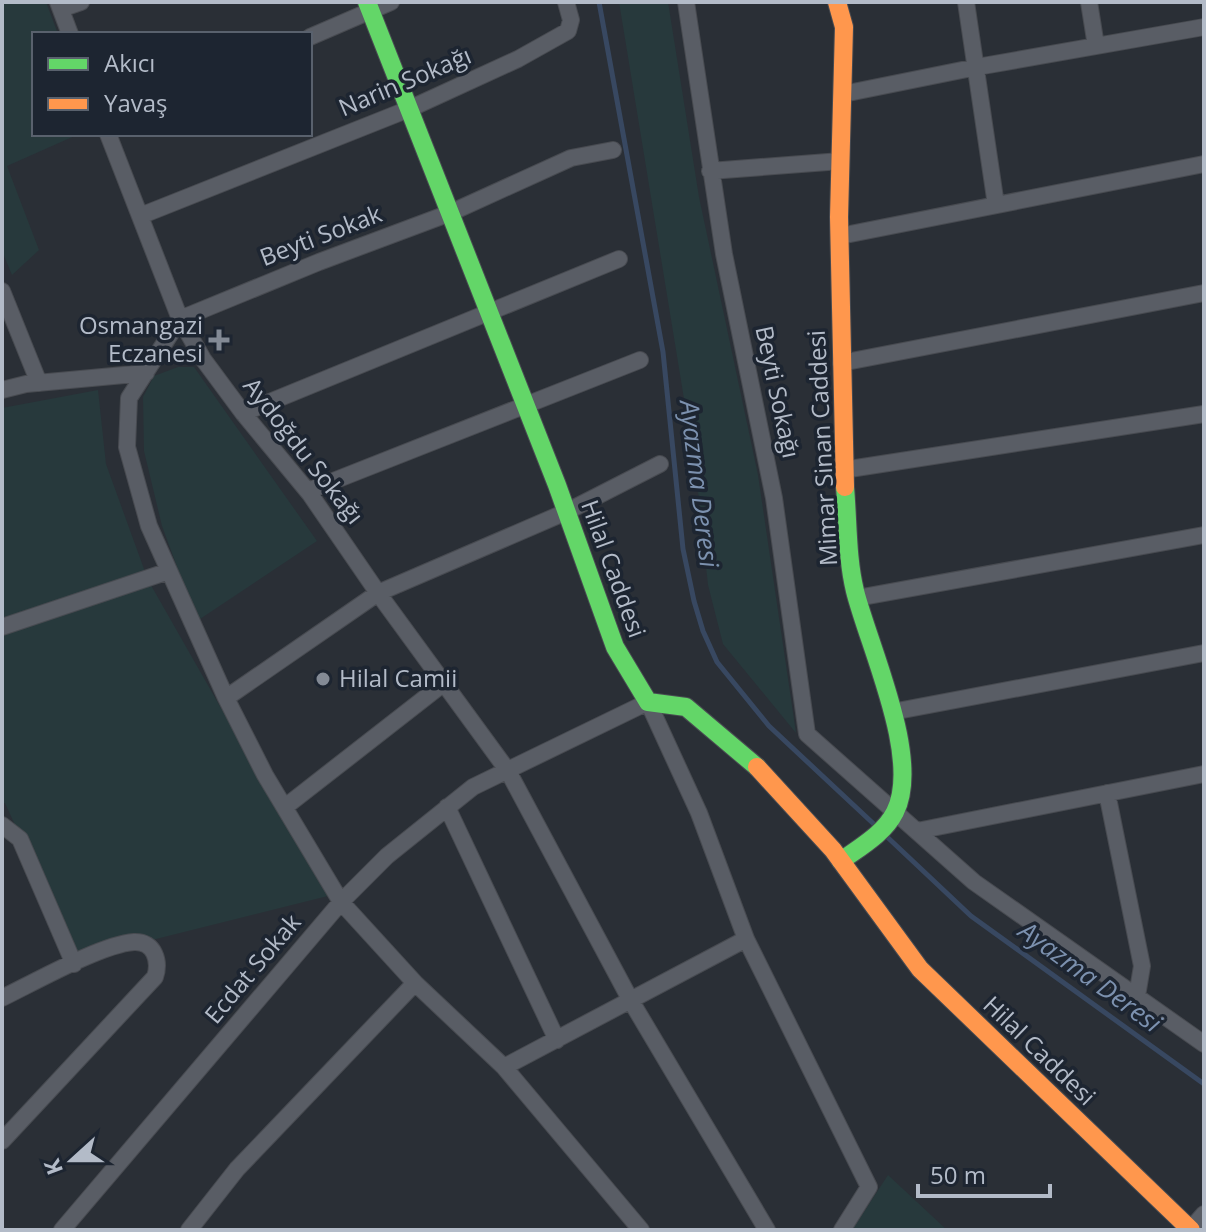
<svg xmlns="http://www.w3.org/2000/svg" width="1206" height="1232" font-family="'Open Sans',sans-serif">
	<rect width="100%" height="100%" fill="#2a2f36"/>
	<path fill="#27393c" d="M2 2H46L58 34H34V134H79L7 166 39 250 12 275 2 251Z
		M619 2H668L699 197 758 475 796 733 723 644 708 585 696 472Z
		M178 367H194L317 541 197 621 162 526 144 451 143 397 154 376Z
		M98 390 106 464 148 580 328 896 76 959 5 803H2V408Z
		M888 1175 947 1230H852Z"/>
	<g fill="none" stroke-linecap="round" stroke-linejoin="round">
		<path stroke="#384861" stroke-width="5" d="M599 2 663 352 683 549 694 601 703 631 717 662 769 726 877 827
			M884 834 971 916 1204 1084"/>
		<g stroke="#484b51" stroke-width="18">
			<path id="street" d="M58 2 70 34
				M686 2 724 254 774 498 807 734 974 882 1204 1044
				M966 2 996 205
				M1089 2 1096 46
				M61 9 81 2
				M310 37 391 2
				M843 94 977 67 1204 27
				M108 134 180 319 203 359 243 413 310 494 378 593 508 771 631 1001 767 1230
				M613 150 571 158 450 213 319 262 180 319 129 398 127 447 149 526 226 698 265 775 341 902 415 983 504 1067 641 1230
				M710 171 841 161
				M140 216 409 109 518 59 568 31 571 20 566 2
				M840 236 1204 164
				M2 291 39 383
				M841 363 1204 293
				M2 390 26 384 146 373
				M243 413 619 259
				M843 470 1204 414
				M308 491 640 360
				M857 598 1204 535
				M2 627 169 571
				M226 698 378 593 566 512 660 464
				M892 712 1204 653
				M1107 793 1142 966 1137 996
				M285 807 444 683
				M447 807 557 1040
				M2 825 20 839 74 964
				M917 831 1204 774
				M2 998C33 983 102 944 134 942 155 941 160 962 155 977L2 1141
				M504 1067 746 939
				M62 1230 341 902 387 856 473 787 648 702 699 813 746 939 869 1187 842 1230
				M189 1230 237 1169 415 983
				M1190 1230 1204 1214"/>
		</g>
		<g stroke="#484b51" stroke-width="20">
			<path id="fast" d="M367 2 557 485 615 647 648 702 686 707 757 767
				M841 861C860 847 884 834 895 812 922 759 869 647 855 591 847 559 848 521 845 487"/>
		</g>
		<g stroke="#484b51" stroke-width="20">
			<path id="slow" d="M837 2 844 27 839 217 845 487
				M757 767 833 850 920 969 1191 1230"/>
		</g>
		<use href="#street" stroke="#595d65" stroke-width="16"/>
		<use href="#fast" stroke="#63d668" stroke-width="18"/>
		<use href="#slow" stroke="#ff974d" stroke-width="18"/>
	</g>
	<g fill="#838a95" stroke="#1d2531" stroke-width="3">
		<path d="M215 328h8v8h8v8h-8v8h-8v-8h-8v-8h8z"/>
		<circle cx="323" cy="679" r="8"/>
	</g>
	<g text-anchor="middle" stroke-width="7" stroke-linejoin="round" paint-order="stroke">
		<g font-size="24" fill="#b3bbc8" stroke="#1d2531">
			<text transform="translate(405 82) rotate(-23)" y="8">Narin Sokağı</text>
			<text transform="translate(321 236) rotate(-21)" y="8">Beyti Sokak</text>
			<text transform="translate(777 392) rotate(78)" y="8">Beyti Sokağı</text>
			<text transform="translate(823 448) rotate(-93)" y="8">Mimar Sinan Caddesi</text>
			<text transform="translate(303 451) rotate(52)" y="8">Aydoğdu Sokağı</text>
			<text transform="translate(613 569) rotate(70)" y="8">Hilal Caddesi</text>
			<text transform="translate(253 969) rotate(-50)" y="8">Ecdat Sokak</text>
			<text transform="translate(1039 1051) rotate(44)" y="8">Hilal Caddesi</text>
		</g>
		<g font-size="24" fill="#b3bbc8" stroke="#1d2531" text-anchor="end">
			<text x="203" y="334">Osmangazi<tspan x="203" dy="28">Eczanesi</tspan></text>
			<text x="339" y="687" text-anchor="start">Hilal Camii</text>
		</g>
		<g font-size="26" font-style="italic" fill="#7c91af" stroke="#1d2531">
			<text transform="translate(699 484) rotate(83)" y="9">Ayazma Deresi</text>
			<text transform="translate(1090 977) rotate(36)" y="9">Ayazma Deresi</text>
		</g>
	</g>
	<rect width="1206" height="1232" fill="none" stroke="#b3bbc8" stroke-width="8"/>
	<rect x="32" y="32" width="280" height="104" fill="#1d2531" stroke="#59616d" stroke-width="2"/>
	<rect x="48" y="58" width="40" height="12" fill="#63d668" stroke="#59616d" stroke-width="2"/>
	<text x="104" y="72" font-size="24" fill="#b3bbc8">Akıcı</text>
	<rect x="48" y="98" width="40" height="12" fill="#ff974d" stroke="#59616d" stroke-width="2"/>
	<text x="104" y="112" font-size="24" fill="#b3bbc8">Yavaş</text>
	<g transform="translate(72 1160) rotate(249)" stroke="#1d2531" stroke-width="6" paint-order="stroke">
	<path d="M0-6L14 30L0 20L-14 30Z" fill="#b3bbc8"/>
	<text y="-12" font-size="22" font-weight="bold" text-anchor="middle" fill="#b3bbc8">K</text>
	</g>
	<path d="M918 1184v12h132v-12" fill="none" stroke="#b3bbc8" stroke-width="4"/>
	<text x="930" y="1184" font-size="24" fill="#b3bbc8" stroke="#1d2531" stroke-width="6" paint-order="stroke">50 m</text>
</svg>
